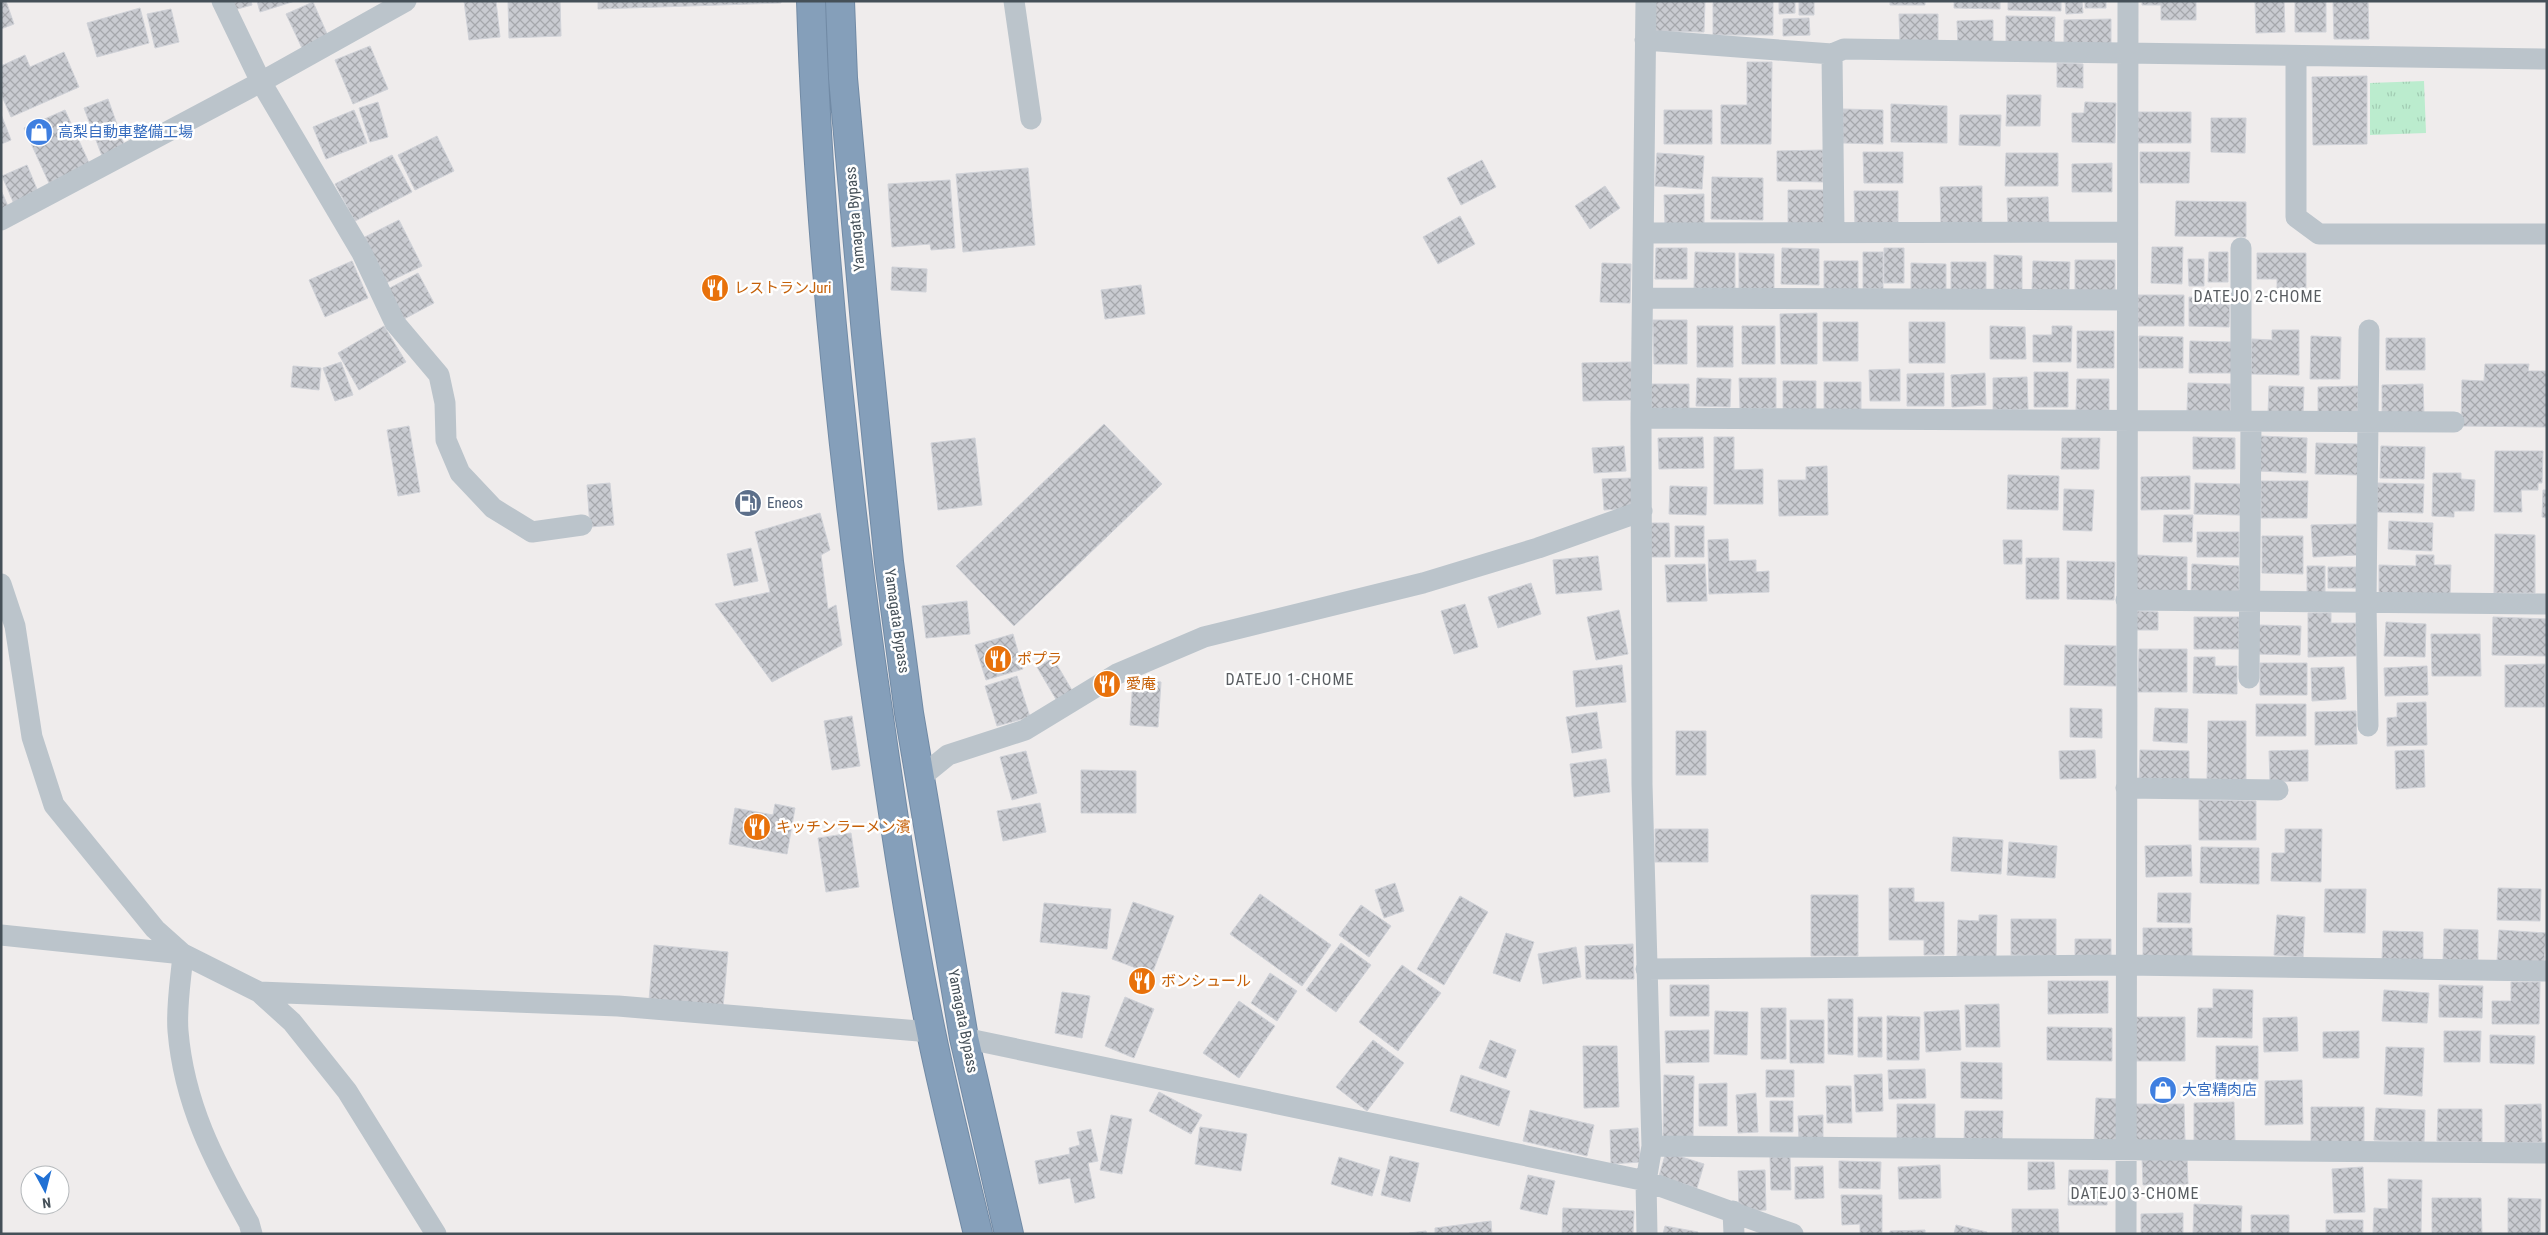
<svg xmlns="http://www.w3.org/2000/svg" width="2548" height="1235" font-family="'Roboto Condensed','Noto Sans JP',sans-serif">
	<defs>
		<pattern id="park-tufts" width="24" height="20" patternUnits="userSpaceOnUse" patternTransform="scale(1.25)"><rect width="24" height="20" fill="#bbecce"/><path d="M3 7l-1-3M5 7V3M7 7l1-3M15 17l-1-3M17 17v-4M19 17l1-3" fill="none" stroke="#a2ccb3"/></pattern>
		<pattern id="building-cross-hatch" width="8" height="8" patternUnits="userSpaceOnUse" patternTransform="scale(1.25)"><rect width="8" height="8" fill="#c9cbd1"/><path d="M0 0l8 8M0 8l8-8" fill="none" stroke="#a5a7ac"/></pattern>
	</defs>
	<rect width="100%" height="100%" fill="#efecec"/>
	<path fill="url(#park-tufts)" d="M2424 81 2426 133 2370 135V83Z"/>
	<path fill="url(#building-cross-hatch)" stroke="#d0d2d8" d="M1 1H6L14 24 1 29Z
		M227 1H251L252 5 230 11Z
		M257 1H295L260 12Z
		M464 1H496L500 37 469 40Z
		M508 1H560L561 36 509 38Z
		M598 1H781V3L598 9Z
		M1655 1H1705L1704 32 1655 31Z
		M1713 1H1773V35H1713Z
		M1779 1H1795V13L1779 14Z
		M1799 1H1814V15H1799Z
		M1890 1H1925V5H1890Z
		M1954 1H2000V9L1954 8Z
		M2008 1H2061V11L2008 10Z
		M2065 1H2082L2083 13 2066 14Z
		M2085 1H2106V8H2085Z
		M2142 1H2196V20H2161V5H2142Z
		M2255 1H2284L2285 32 2256 33Z
		M2295 1H2326V32H2295Z
		M2333 1 2368 2 2369 39H2334Z
		M313 2 328 36 302 48 286 14Z
		M140 8 149 43 97 57 87 23Z
		M171 9 179 42 155 48 147 14Z
		M1899 14H1938V43H1900Z
		M2006 16 2055 17 2054 48 2006 47Z
		M1809 18 1810 35 1783 36V19Z
		M2111 19V47H2064V20Z
		M1993 20V46L1958 47 1957 21Z
		M370 46 388 89 353 104 335 60Z
		M64 52 79 87 11 117 1 94V66L25 55 30 67Z
		M1747 62H1772L1771 144H1721V105H1747Z
		M2057 63 2083 64V88L2057 87Z
		M2367 76V144L2313 145 2312 77Z
		M2007 95H2041L2040 126H2006Z
		M108 99 125 147 102 156 84 108Z
		M378 102 388 137 370 142 359 108Z
		M2085 102 2116 103 2115 143 2072 142V113H2084Z
		M1891 104 1947 106V143L1891 142Z
		M1843 109 1883 110V144L1843 143Z
		M65 110 90 165 49 183 24 128Z
		M354 110 367 143 326 159 313 127Z
		M1664 110H1712V144H1664Z
		M2138 112H2191V143H2138Z
		M1 114 11 140 1 144Z
		M1960 115H2001L2000 146 1959 145Z
		M2211 118H2246L2245 153 2211 152Z
		M437 136 454 171 415 190 398 155Z
		M1823 150V182L1777 181V151Z
		M1863 152H1903V183H1864Z
		M2140 152H2190L2189 183H2140Z
		M1657 153 1704 156 1702 189 1655 186Z
		M2006 153H2058V186H2005Z
		M392 155 412 192 355 221 335 184Z
		M1482 160 1496 187 1461 205 1447 178Z
		M2112 163V192H2072V164Z
		M27 165 39 194 14 204 2 176Z
		M1028 168 1035 245 963 252 956 174Z
		M1712 177 1763 178V220L1711 219Z
		M950 180 955 248 931 250 930 244 892 247 888 184Z
		M1605 186 1620 208 1590 229 1575 206Z
		M1982 186V225H1941L1940 187Z
		M1 190 10 211 1 215Z
		M1788 190H1828V226L1788 225Z
		M1854 191H1898V226L1855 227Z
		M1704 194V224L1665 225 1664 195Z
		M2048 197 2049 225 2008 227 2007 198Z
		M2176 201 2246 202V237L2175 236Z
		M1460 216 1475 244 1438 264 1423 237Z
		M399 220 422 266 386 283 363 238Z
		M2152 247H2183L2182 284 2151 283Z
		M1656 248H1687V279H1655Z
		M1782 248 1819 249V285L1781 284Z
		M1884 248H1904V283H1884Z
		M1695 252 1735 253V289H1694Z
		M1863 252H1883V289H1863Z
		M2209 252H2228V282H2208Z
		M1739 253 1774 254V290H1739Z
		M2257 253H2306V288H2277V279H2257Z
		M1994 255 2022 256V292H1994Z
		M2188 259H2204V286H2189Z
		M2075 260H2115V292H2075Z
		M352 261 368 298 325 317 309 280Z
		M1824 261H1858V291H1824Z
		M2033 261 2070 262 2069 291 2032 290Z
		M1951 262H1986V292L1951 291Z
		M1602 263 1631 264 1630 303 1600 302Z
		M1911 263 1946 264V290H1911Z
		M892 267 927 269 926 292 891 290Z
		M418 273 434 303 404 319 388 289Z
		M1141 285 1145 314 1105 319 1101 290Z
		M2138 295H2184V326H2138Z
		M2189 297H2230L2229 327 2189 326Z
		M1817 313V364H1781L1780 314Z
		M1653 320H1687V364H1654Z
		M1823 322H1858V361H1823Z
		M1909 322H1945V363H1909Z
		M384 326 406 362 359 390 338 353Z
		M1697 326H1733V367H1697Z
		M1742 326H1775V364H1742Z
		M1990 326 2025 327 2026 359H1990Z
		M2052 326H2072L2071 362H2033V335H2052Z
		M2272 330H2299V375L2251 374 2252 339 2272 340Z
		M2077 331H2114V368H2077Z
		M2139 336 2183 337V368H2139Z
		M2311 336 2341 337 2340 379H2310Z
		M2386 338H2425V370H2386Z
		M2190 341 2232 342V373H2189Z
		M341 362 353 395 335 401 323 368Z
		M1631 362 1632 400 1583 401 1582 363Z
		M2485 364H2529L2528 371H2547V427L2461 426 2462 380 2484 381Z
		M293 366 321 368 319 390 291 387Z
		M1900 369V401H1870L1869 370Z
		M2034 372H2068V407H2034Z
		M1944 373V406H1907V374Z
		M1985 373 1986 405 1952 407 1951 375Z
		M2027 377 2028 409 1993 410V378Z
		M1697 378 1731 379 1730 407 1696 406Z
		M1739 378H1776V408L1740 409Z
		M2077 379H2109V411L2076 410Z
		M1783 381H1816V411L1783 412Z
		M1824 382H1861V410H1824Z
		M2188 383 2231 384 2230 412 2187 411Z
		M1651 384H1689V411L1651 410Z
		M2423 384 2424 415H2382V385Z
		M2269 386 2304 387 2303 415 2268 414Z
		M2358 386V413H2318V387Z
		M1104 424 1162 484 1014 626 956 566Z
		M409 426 420 492 398 496 387 430Z
		M2260 436 2307 438 2306 473 2258 471Z
		M1703 437 1704 468 1659 469 1658 438Z
		M1714 437H1734V470L1763 469V504H1714Z
		M2193 437 2235 438V469H2193Z
		M975 438 982 505 938 510 931 443Z
		M2062 438H2100L2099 469H2061Z
		M2316 443 2359 444 2358 475 2315 474Z
		M1624 446 1626 471 1594 473 1592 448Z
		M2381 446 2425 447 2424 479 2380 478Z
		M2495 451H2543L2542 483H2538V490H2521L2522 512H2494Z
		M1827 466 1828 515 1779 516 1778 480H1806V467Z
		M2433 473H2461V479L2475 480 2474 511H2454V517L2432 516Z
		M2008 475 2059 476 2058 510 2007 509Z
		M2190 476V509L2141 510V477Z
		M1632 478 1633 508 1604 510 1602 479Z
		M2261 481H2308L2307 518H2261Z
		M610 483 614 525 590 527 587 485Z
		M2195 483 2241 484 2240 515 2194 514Z
		M2377 483 2424 484 2423 513 2377 512Z
		M1670 486 1707 487 1706 515 1669 514Z
		M2064 489 2094 490 2092 531 2063 530Z
		M2543 490H2547V518L2542 517Z
		M820 513 830 550 821 555 828 609 836 605 842 645 772 682 715 604 770 592 755 532Z
		M2164 515H2193L2192 542H2163Z
		M2389 521 2433 523 2432 551 2388 549Z
		M1650 523H1669L1670 557H1650Z
		M2357 524 2358 555 2313 557 2311 525Z
		M1675 526H1704V557H1675Z
		M2197 532H2239V557H2197Z
		M2495 534 2535 535V593H2494Z
		M2262 536H2303V574L2262 573Z
		M1728 539 1729 561 1756 560V572L1769 571V592L1709 594 1708 540Z
		M2003 540H2022V564H2004Z
		M751 548 758 581 734 586 727 554Z
		M2135 555 2187 557V591L2134 590Z
		M2416 555H2434V565H2451L2450 595 2379 594V565L2416 566Z
		M1598 556 1602 590 1556 594 1553 560Z
		M2026 558H2059V599H2026Z
		M2067 561 2115 562 2114 600 2067 599Z
		M1705 564 1707 601 1667 602 1665 565Z
		M2192 564 2239 566V593L2191 592Z
		M2307 566H2325V594H2307Z
		M2328 567H2358L2357 588H2328Z
		M1531 583 1541 614 1498 628 1488 597Z
		M967 601 970 634 926 638 922 606Z
		M1465 604 1478 647 1454 654 1441 611Z
		M1619 610 1628 654 1596 660 1587 617Z
		M2137 611 2158 612V630H2136Z
		M2308 613H2331V623H2356V656L2308 657Z
		M2194 617H2239V649H2194Z
		M2493 617 2547 619 2546 656 2492 655Z
		M2386 622 2426 624 2425 657 2384 656Z
		M2257 625 2301 626 2300 655 2256 654Z
		M1013 634 1023 669 986 680 975 645Z
		M2431 634H2480L2481 676H2432Z
		M2065 645 2116 646V686L2064 685Z
		M2139 649H2187V692H2138Z
		M2194 657H2215V666H2237V694L2193 693Z
		M1053 658 1073 692 1057 701 1037 667Z
		M2260 663H2307V695H2260Z
		M2545 664V707H2505V665Z
		M1622 665 1626 702 1576 707 1573 671Z
		M2427 666 2428 695 2385 696 2384 668Z
		M2344 667 2346 699 2312 701 2311 668Z
		M1017 676 1030 717 997 726 985 686Z
		M1133 679 1161 682 1158 727 1130 725Z
		M2426 702 2427 745 2387 746V718L2397 717V703Z
		M2256 704H2306V736H2256Z
		M2070 708 2102 709V738L2070 737Z
		M2155 708 2188 709 2187 743 2153 741Z
		M2356 711 2357 744 2315 745V712Z
		M1597 712 1602 748 1572 753 1566 717Z
		M852 716 860 766 832 770 824 721Z
		M2208 721H2246V780L2207 779Z
		M1676 731H1706V775H1676Z
		M2095 750 2096 778 2060 779 2059 751Z
		M2140 750 2189 751V784L2139 783Z
		M2308 750V781L2270 782 2269 751Z
		M2424 750 2425 787 2396 789 2395 751Z
		M1026 751 1037 793 1012 800 1000 757Z
		M1606 759 1610 792 1574 797 1570 764Z
		M1081 770 1136 771V813H1081Z
		M2199 800 2256 801V840H2199Z
		M1040 803 1046 832 1003 841 997 811Z
		M775 804 795 808 787 854 729 844 735 808 773 815Z
		M1655 829H1708V862H1655Z
		M2285 829H2322L2321 882 2271 881 2272 853H2285Z
		M851 833 859 887 826 892 818 838Z
		M1953 837 2003 840 2001 874 1951 871Z
		M2009 842 2057 846 2055 878 2007 875Z
		M2191 845 2192 876 2146 877 2145 846Z
		M2201 847 2259 848V884L2200 883Z
		M1395 883 1404 911 1384 918 1375 890Z
		M1889 888H1914V902H1944V955H1924V940H1889Z
		M2498 888 2541 889 2540 921 2497 920Z
		M2325 889H2366L2365 933 2324 932Z
		M2158 893H2191L2190 923 2157 922Z
		M1260 894 1331 945 1302 986 1230 934Z
		M1811 895H1858V956H1811Z
		M1460 896 1488 912 1444 985 1417 969Z
		M1133 902 1174 916 1152 974 1112 959Z
		M1044 903 1111 909 1107 949 1040 942Z
		M1361 905 1391 926 1369 957 1339 935Z
		M1979 915H1997L1996 957H1957L1958 920 1979 921Z
		M2277 915 2305 917 2303 957 2274 955Z
		M2011 919H2056V956L2011 955Z
		M2143 928H2192V957H2143Z
		M2444 929 2478 930V960H2443Z
		M2499 930 2546 933 2544 963 2497 961Z
		M2383 931 2423 932V960H2382Z
		M1506 933 1534 942 1520 982 1493 973Z
		M2075 939H2111V958L2075 960Z
		M1341 943 1371 965 1336 1012 1306 990Z
		M1633 944 1634 979H1586L1585 946Z
		M654 945 728 952 723 1007 649 1000Z
		M1576 947 1581 977 1543 984 1538 954Z
		M1402 965 1441 993 1398 1051 1359 1022Z
		M1270 973 1297 991 1277 1021 1251 1003Z
		M2048 981H2108V1013L2048 1014Z
		M2511 982H2540L2539 1024H2492V1001H2511Z
		M1670 985H1709V1016H1670Z
		M2439 985 2483 986 2482 1018 2439 1017Z
		M2213 989 2253 990 2252 1038 2197 1037 2198 1008H2213Z
		M2384 990 2429 993 2427 1023 2382 1021Z
		M1062 992 1090 996 1082 1038 1055 1033Z
		M1125 997 1154 1009 1134 1058 1105 1046Z
		M1828 999H1853V1055L1828 1054Z
		M1239 1001 1275 1026 1239 1078 1203 1053Z
		M1999 1004 2000 1047H1966L1965 1005Z
		M1761 1008H1786V1059H1761Z
		M1959 1010 1961 1050 1926 1052 1924 1012Z
		M1715 1011 1748 1012 1747 1055 1714 1054Z
		M1887 1016 1920 1017 1919 1060H1887Z
		M1858 1017H1882V1057H1858Z
		M2134 1017H2185V1061H2135Z
		M2297 1017 2298 1051 2264 1052 2263 1018Z
		M1790 1020H1824V1063H1790Z
		M2047 1027 2112 1028V1061L2047 1060Z
		M1709 1030V1062L1666 1063 1665 1031Z
		M2359 1031V1058H2323V1032Z
		M2444 1031H2481L2480 1062H2444Z
		M2490 1035 2535 1036 2534 1064 2490 1063Z
		M1373 1040 1404 1063 1367 1111 1336 1087Z
		M1490 1040 1516 1050 1506 1078 1479 1068Z
		M1583 1046H1617L1619 1107 1584 1108Z
		M2216 1046H2258V1079H2216Z
		M2386 1047 2424 1048 2422 1096 2384 1094Z
		M1961 1062 2002 1063V1099L1961 1098Z
		M1925 1069 1926 1098 1889 1099 1888 1070Z
		M1766 1070H1794V1097H1766Z
		M1882 1074 1883 1111 1856 1112 1854 1075Z
		M1461 1075 1510 1091 1499 1126 1450 1111Z
		M1664 1075 1694 1076 1693 1138H1663Z
		M2302 1080 2303 1124 2265 1125V1081Z
		M1727 1083V1126H1699V1084Z
		M1826 1086H1851L1852 1123H1827Z
		M1159 1092 1202 1115 1191 1134 1149 1111Z
		M1756 1093 1758 1132 1738 1133 1736 1095Z
		M2096 1098 2118 1099 2116 1144 2094 1143Z
		M1770 1101H1793V1132H1770Z
		M2234 1102 2235 1142 2194 1143V1103Z
		M1897 1104H1935V1140H1897Z
		M2134 1104H2184L2185 1140 2134 1141Z
		M2541 1104 2542 1142 2505 1143V1105Z
		M2311 1107H2364V1142H2311Z
		M2376 1108 2425 1110 2424 1142 2374 1140Z
		M2438 1109H2482V1142L2437 1141Z
		M1530 1110 1594 1125 1587 1156 1523 1141Z
		M1965 1111H2003L2002 1142H1964Z
		M1111 1115 1132 1119 1122 1174 1100 1170Z
		M1823 1115V1139L1799 1140 1798 1116Z
		M1200 1127 1247 1134 1241 1171 1195 1164Z
		M1638 1128 1640 1162 1611 1164 1610 1130Z
		M1091 1129 1098 1161 1088 1163 1095 1198 1075 1203 1070 1178 1039 1184 1035 1161 1070 1154 1069 1148 1080 1145 1077 1132Z
		M1666 1152 1704 1164 1697 1188 1659 1176Z
		M1390 1156 1419 1163 1410 1202 1381 1195Z
		M2187 1156 2188 1184 2143 1185 2142 1157Z
		M1339 1157 1380 1170 1372 1196 1331 1184Z
		M1770 1157H1790L1791 1190H1771Z
		M1839 1161 1881 1162 1880 1189 1839 1188Z
		M2028 1162H2054L2055 1189 2028 1190Z
		M1940 1165 1941 1198 1899 1199 1898 1167Z
		M1823 1166 1824 1198 1795 1199V1167Z
		M2363 1167 2365 1212 2334 1213 2332 1169Z
		M1765 1170 1766 1210 1739 1211 1738 1171Z
		M2069 1170H2108L2107 1205H2068Z
		M1528 1175 1555 1181 1547 1215 1520 1209Z
		M2388 1179 2422 1180 2421 1234H2373L2374 1208 2388 1209Z
		M1841 1195H1882V1234H1860V1224L1842 1225Z
		M2432 1198H2481L2482 1234H2432Z
		M2508 1198 2541 1199 2540 1234H2508Z
		M2194 1204 2242 1206 2241 1234H2193Z
		M1563 1208 1634 1211 1633 1234H1562Z
		M2012 1209H2058L2059 1234H2012Z
		M2183 1213V1234H2141V1214Z
		M2251 1215H2289V1234H2251Z
		M2326 1220H2363V1234H2326Z
		M1491 1221 1492 1234H1435V1228Z
		M1956 1225 1987 1232V1234H1954Z
		M1665 1226 1698 1232V1234H1663Z
		M1925 1230V1234H1890V1231Z
		M1426 1231 1427 1234H1409V1233Z"/>
	<g fill="none" stroke-linecap="round" stroke-linejoin="round">
		<g stroke="#718aa5" stroke-width="30">
			<path id="highway" d="M811 1C818 222 841 443 871 662 889 786 906 910 931 1032 945 1100 962 1167 978 1234
				M840 1 843 78 866 334 889 562 909 713 964 1038 1009 1234"/>
		</g>
		<path stroke="#bbc4cb" stroke-width="21" d="M222 1 261 82 362 253 395 323 439 375 445 403 446 440 460 473 493 508 532 532 582 525
			M1014 1 1031 119
			M1646 1 1641 418 1642 784 1652 1146 1646 1181 1647 1234
			M1645 40 1832 54
			M2296 56V217L2319 234H2547
			M1 220 261 82 406 1
			M1834 232 1832 54 1844 49 2547 59
			M1644 233 2127 232
			M1643 298 2127 300
			M1641 418 2454 422
			M2241 421V248
			M1 584 15 626 32 737 54 805 155 929 183 954 259 992 292 1022 347 1091 436 1234
			M2126 600 2547 604
			M2249 678 2251 421
			M2368 726 2366 603 2369 330
			M921 777 948 755 1025 730 1117 674 1204 637 1423 583 1538 548 1642 511
			M2126 788 2278 790
			M1 935 183 954C181 979 176 1006 178 1031 184 1104 214 1161 249 1223L252 1234
			M1646 969 2125 965 2547 971
			M259 992 618 1006 931 1032
			M964 1038 1646 1181 1793 1234
			M1652 1146 2547 1153
			M1733 1211 1734 1234
			M2126 1234 2128 1"/>
		<use href="#highway" stroke="#859fba" stroke-width="28"/>
	</g>
	<defs>
		<g id="shop-disc" transform="scale(1.4375)"><circle r="9.5" fill="#3f7fe0" stroke="#fff"/><path d="M-5-2.5h2.3a2.7 3.5 0 0 1 5.4 0H5L5.5 6h-11ZM-1.5-2.5h3a1.5 2.3 0 0 0-3 0Z" fill="#fff"/></g>
		<g id="restaurant-disc" transform="scale(1.4375)"><circle r="9.5" fill="#e8710a" stroke="#fff"/><path d="M-5-6h1v4h1v-4h1v4h1v-4h1v5L-1.5 .5V6h-2V.5L-5-1ZM5-6V6H3V1.5H1.5Q1.5-4 5-6Z" fill="#fff"/></g>
		<g id="fuel-disc" transform="scale(1.4375)"><circle r="9.5" fill="#5c6f8a" stroke="#fff"/><path d="M-5.5-6h7V0h2V4h1.3V-2.5L3-4.5l.8-.8L6-3V5H2.5V1h-1V6h-7ZM-4.2-4.7v3.2H.2V-4.7Z" fill="#fff"/></g>
	</defs>
	<g fill-rule="evenodd">
		<use href="#shop-disc" x="39" y="132"/>
		<use href="#restaurant-disc" x="715" y="288"/>
		<use href="#fuel-disc" x="748" y="503"/>
		<use href="#restaurant-disc" x="998" y="659"/>
		<use href="#restaurant-disc" x="1107" y="684"/>
		<use href="#restaurant-disc" x="757" y="827"/>
		<use href="#restaurant-disc" x="1142" y="981"/>
		<use href="#shop-disc" x="2163" y="1090"/>
	</g>
	<g text-anchor="middle" stroke-width="5" stroke-linejoin="round" paint-order="stroke">
		<g font-size="15" fill="#366cbe" stroke="#fff" text-anchor="start">
			<text x="58" y="137">高梨自動車整備工場</text>
			<text x="2182" y="1095">大宮精肉店</text>
		</g>
		<g font-size="15" fill="#455058" stroke="#fff">
			<text transform="translate(855 219) rotate(-95)" y="5">Yamagata Bypass</text>
			<text transform="translate(897 621) rotate(82)" y="5">Yamagata Bypass</text>
			<text transform="translate(963 1021) rotate(79)" y="5">Yamagata Bypass</text>
		</g>
		<g font-size="15" fill="#c56008" stroke="#fff" text-anchor="start">
			<text x="734" y="293">レストランJuri</text>
			<text x="1017" y="664">ポプラ</text>
			<text x="1126" y="689">愛庵</text>
			<text x="776" y="832">キッチンラーメン濱</text>
			<text x="1161" y="986">ボンシュール</text>
		</g>
		<g font-size="15" fill="#4e5e75" stroke="#fff" text-anchor="start">
			<text x="767" y="508">Eneos</text>
		</g>
		<g font-size="16" letter-spacing="1" fill="#595d61" stroke="#fff">
			<text x="2258" y="302">DATEJO 2-CHOME</text>
			<text x="1290" y="685">DATEJO 1-CHOME</text>
			<text x="2135" y="1199">DATEJO 3-CHOME</text>
		</g>
	</g>
	<rect width="2548" height="1235" fill="none" stroke="#455058" stroke-width="5"/>
	<g transform="translate(45 1190) rotate(173)"><circle r="24" fill="#ffffff" stroke="#b5b9bc"/>
	<path d="M0-4L9 19L0 12L-9 19Z" fill="#2070d4"/>
	<text y="-8" font-size="14" font-weight="bold" text-anchor="middle" fill="#455058">N</text>
	</g>
</svg>
